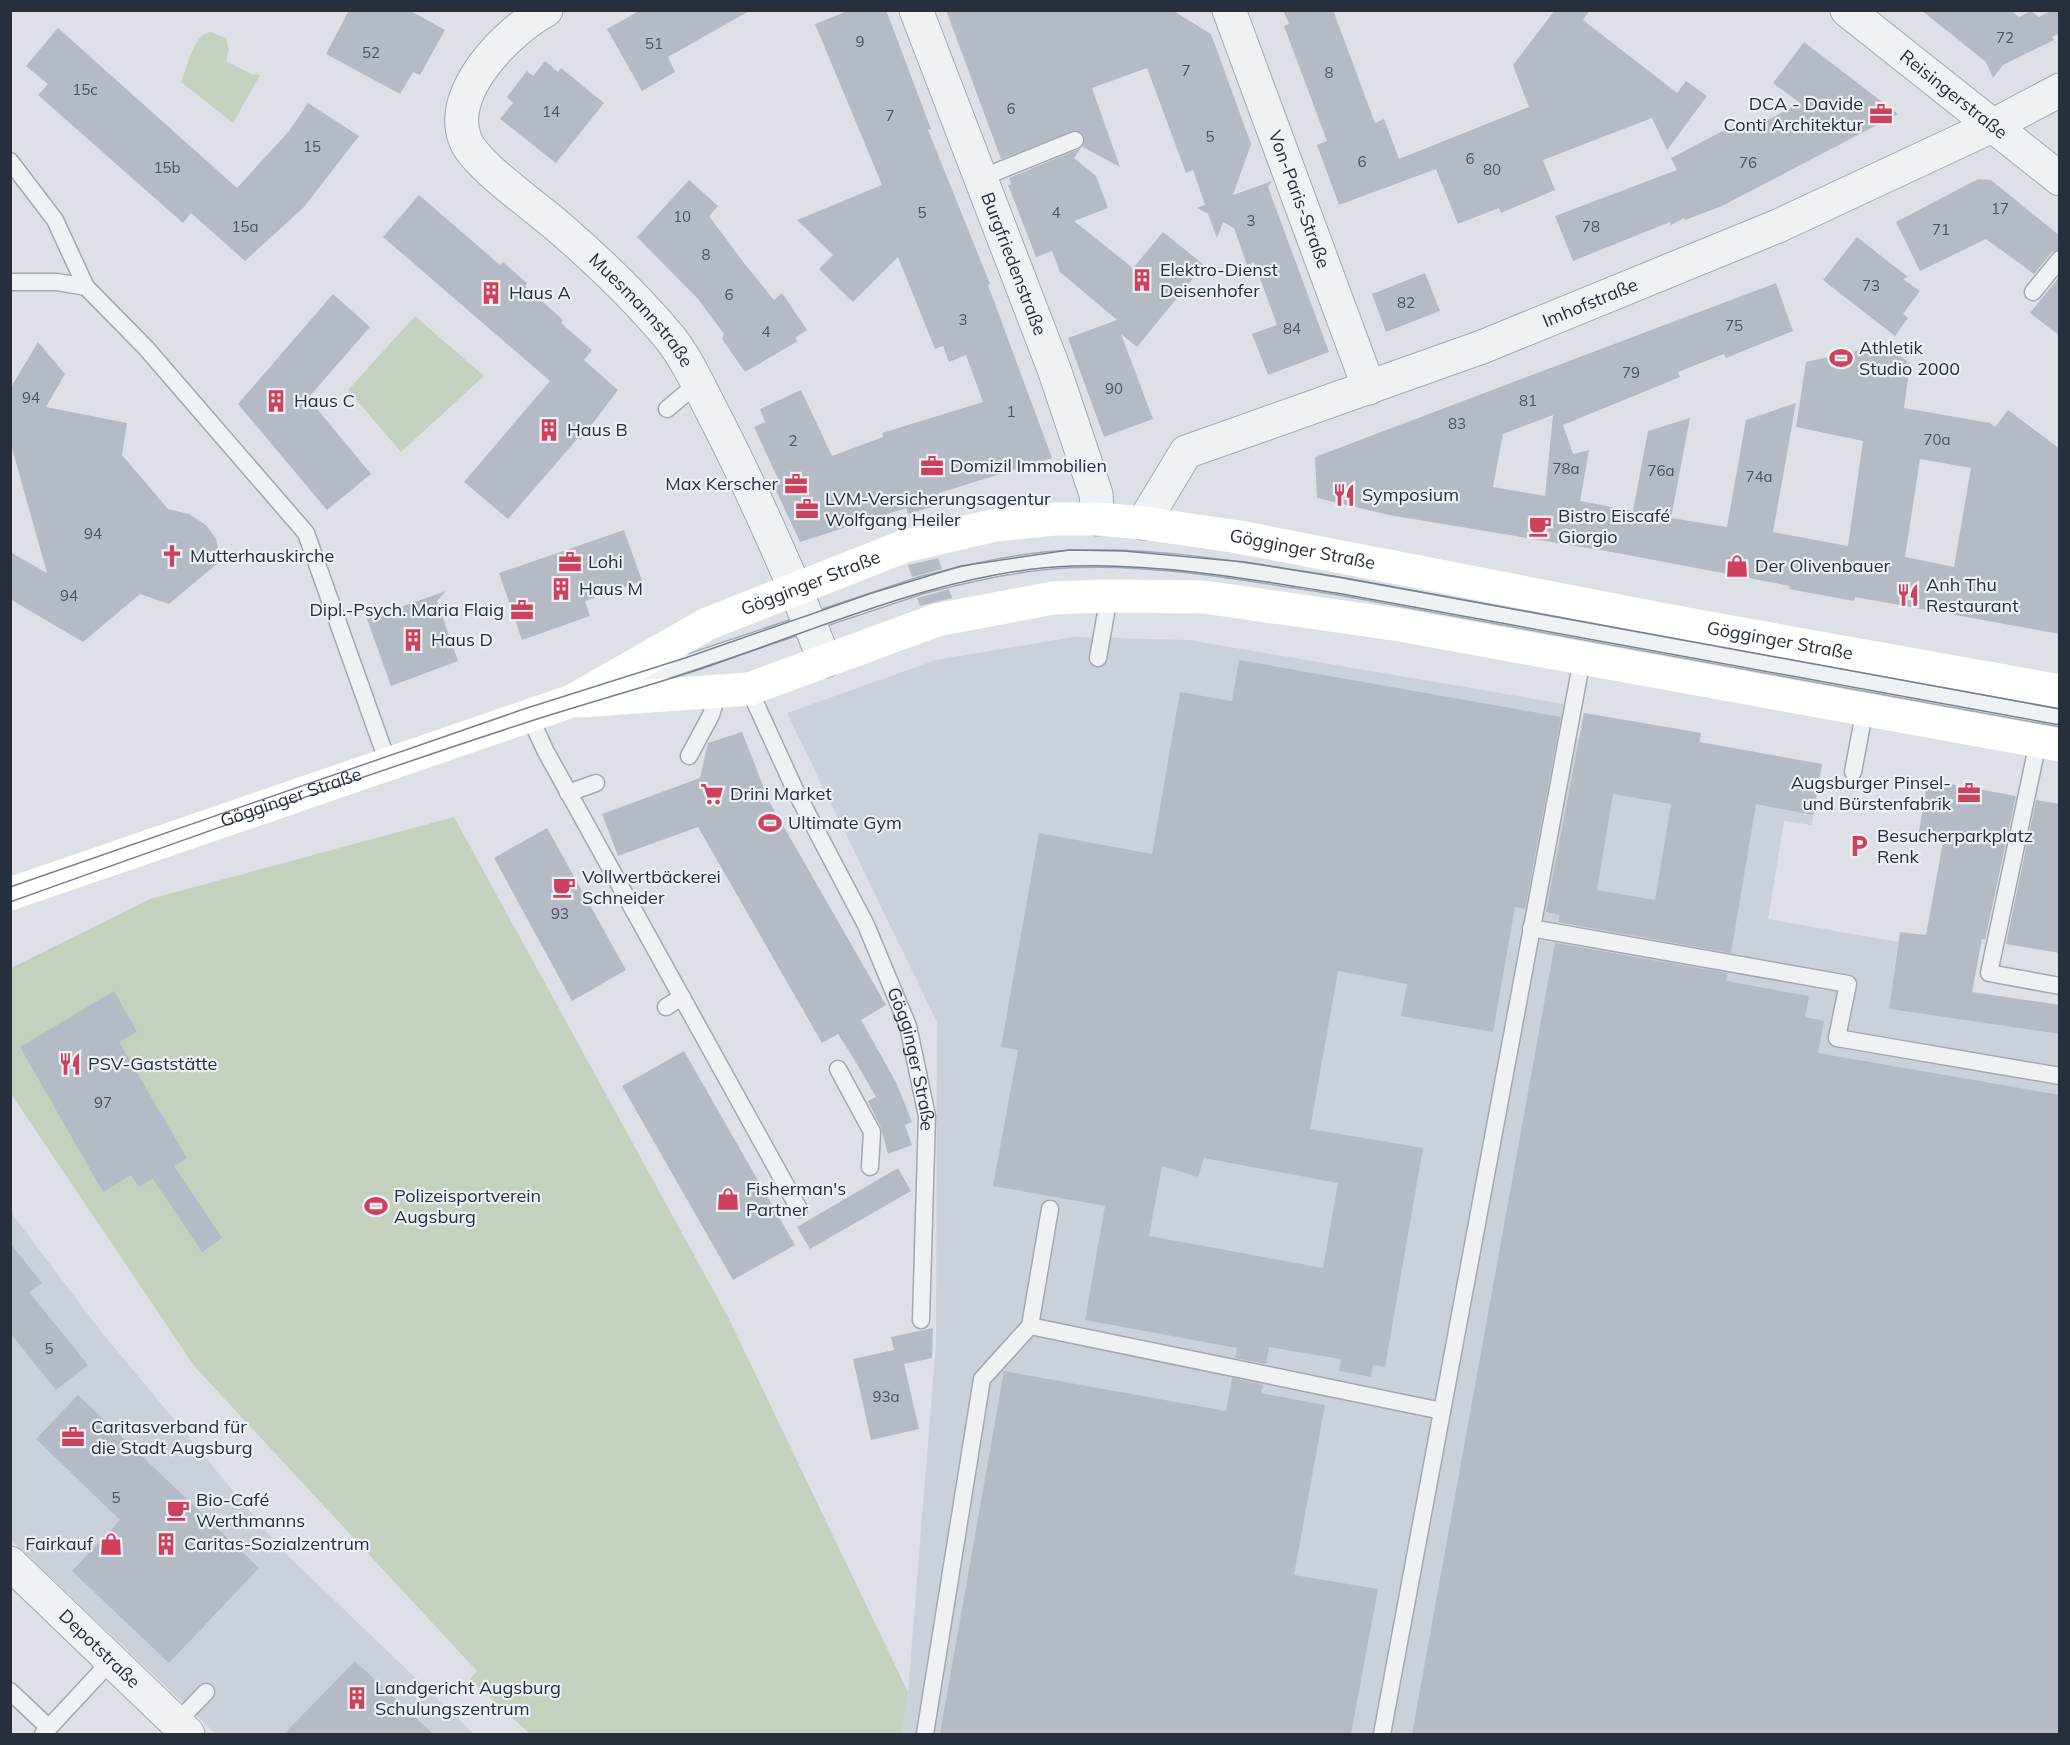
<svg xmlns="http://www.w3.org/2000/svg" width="2070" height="1745" font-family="Mulish,sans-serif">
	<rect width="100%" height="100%" fill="#dde1e7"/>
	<path fill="#cbd1d9" d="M1074 637 1189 640 1564 704 1559 734 1579 739 1584 713 1701 733 1700 742 1822 764 1812 825 1784 821 1768 919 1898 942 1889 1009 2059 1034V1734H901L908 1692 936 1343 937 1022 787 713 936 660Z
		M10 1211 99 1329 283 1551 474 1734H216L11 1540Z"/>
	<path fill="#c4d1be" d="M210 32 226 38 229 50 226 61 251 74 260 75 233 123 181 82C188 66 193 35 210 32Z
		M415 316 484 376 401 452 348 390Z
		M454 817 728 1317 908 1692 901 1734H530L470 1679 477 1671 195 1367 11 1094V968L150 899Z"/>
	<path fill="#b4bbc4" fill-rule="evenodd" d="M349 10H409L445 30 420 75 413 72 400 94 326 54Z
		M641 10H751L668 57 675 72 642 91 607 29Z
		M850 10H886L931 129 928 130 990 284 988 285 1052 458 939 493 942 504 908 514 906 508 800 542 773 484 779 481 754 427 765 422 760 409 801 390 832 456 883 437 882 433 983 402 966 355 949 362 943 346 935 349 898 257 853 302 819 269 833 255 797 220 882 185 815 24Z
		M946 10H1172L1211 34 1251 144 1233 195 1272 181 1268 187 1329 352 1268 375 1252 334 1277 325 1254 262 1247 265 1234 228 1223 222 1217 238 1208 214 1197 208 1205 205 1193 170 1186 173 1147 68 1092 88 1120 167 1083 147 1084 136 1076 130 1001 159Z
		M1283 10H1333L1375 123 1384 119 1399 159 1529 107 1513 65 1555 10H1590L1583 20 1677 93 1686 81 1707 96 1667 150 1652 118 1543 160 1555 190 1501 213 1499 208 1458 224 1436 169 1339 205 1317 145 1327 141 1284 26 1289 24Z
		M1921 10H2011L2019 17 2031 11 2039 17 2052 10H2060V33L2052 37 2054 40 2003 65 1993 78 1986 62Z
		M58 28 237 188 289 131 308 103 359 136 304 207 245 261 191 213 183 223 38 95 48 84 26 66Z
		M1804 42 1898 114 1722 206 1685 220 1684 218 1671 225 1670 222 1573 261 1555 216 1677 170 1671 158 1738 123 1743 133 1800 103 1773 83Z
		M545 61 558 72 561 68 604 103 556 163 500 119 513 103 507 97 527 71 533 76Z
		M1081 148 1074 158 1096 176 1108 208 1074 221 1133 268 1163 232 1204 265 1137 347 1121 334 1153 419 1104 437 1068 338 1117 320 1060 272 1052 251 1036 257 1008 185 1011 184 1009 178Z
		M1978 179 1991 180 2060 236V249L2052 252 2034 274 1986 239 1920 271 1896 222Z
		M689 180 718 206 709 216 744 263 774 300 782 293 807 330 795 338 798 341 745 372 722 339 724 334 698 299 637 237Z
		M419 195 500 265 503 262 527 283 525 286 563 320 561 323 592 350 584 360 618 390 580 440 578 438 508 519 464 482 550 381 383 237Z
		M1857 237 1908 277 1903 279 1920 291 1903 314 1908 318 1895 336 1823 280Z
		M1425 273 1440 311 1386 332 1372 294Z
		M2060 276V336L2030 313Z
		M1776 283 1793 331 1726 358 1724 354 1678 372 1680 377 1563 425 1573 454 1589 450 1580 501 1633 511 1648 431 1690 418 1671 518 1727 527 1746 420 1796 403 1773 532 1848 546 1863 441 1796 427 1806 362 1887 344 1910 364 1904 408 1990 423 1995 427 2008 410 2060 449V634L1855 597 1854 601 1789 589 1790 586 1612 552 1389 515 1317 498 1315 457ZM1553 415 1545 496 1493 487 1503 434ZM1920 459 1971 468 1954 567 1905 557Z
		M333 294 370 327 308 398 371 474 327 510 238 404Z
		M38 342 65 374 46 407 127 423 122 455 168 509 189 514 206 525 216 539 219 552 218 563 169 604 140 594 83 642 10 599V552L47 573 10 441V389Z
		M624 530 642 581 585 601 590 616 522 640 499 573Z
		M938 558 942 569 912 577 908 565Z
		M949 589 952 598 920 606 917 598Z
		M446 591 437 601 458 661 391 686 367 619Z
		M1239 660 1561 717 1525 909 1515 907 1493 1032 1401 1016 1407 984 1338 971 1310 1129 1423 1148 1385 1367 1373 1365 1371 1377 1339 1371 1341 1359 1269 1347 1266 1364 1235 1358 1237 1348 1085 1320 1105 1206 993 1186 1018 1050 1001 1047 1039 833 1152 854 1180 692 1232 701ZM1204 1158 1338 1183 1323 1268 1149 1236 1162 1166 1198 1177Z
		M1584 713 1701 733 1699 742 1822 764 1813 815 1756 804 1731 953 1558 922 1560 915 1546 912ZM1613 794 1671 804 1655 900 1597 890Z
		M742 732 769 801 886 1005 861 1020 896 1082 912 1122 905 1125 912 1145 888 1154 881 1128 868 1101 876 1097 854 1059 838 1034 822 1043 698 827 618 856 602 814 700 778 708 743Z
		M1928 780 2016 796 1985 940 1982 939 1972 992 2060 1005V1034L1889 1009 1900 932 1926 935 1943 842 1918 837Z
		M2036 800 2060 804V953L2006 944Z
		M547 828 626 970 572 1001 494 858Z
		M1555 943 1727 973 1726 981 1809 996 1805 1017 1824 1021 1818 1053 2060 1095V1734H1412Z
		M114 991 137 1032 119 1042 187 1158 174 1166 222 1238 202 1252 153 1179 139 1187 131 1175 103 1192 20 1047Z
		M684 1051 795 1245 733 1280 622 1086Z
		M898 1168 911 1191 810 1249 797 1227Z
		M10 1243 42 1283 29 1292 88 1365 56 1390 10 1333Z
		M933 1328 932 1358 904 1364 919 1429 871 1440 853 1359 894 1350 891 1337Z
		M1004 1371 1226 1411 1232 1378 1263 1385 1261 1393 1325 1405 1294 1575 1378 1589 1351 1734H940Z
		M78 1395 259 1568 169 1663 72 1571 120 1520 36 1439Z
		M355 1661 433 1734H284Z"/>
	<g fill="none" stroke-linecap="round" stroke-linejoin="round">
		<g stroke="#a2a8b1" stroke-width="19">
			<g id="lane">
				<path d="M10 161 55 220 86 287 146 348 306 533 388 763"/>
				<path d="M981 178 1075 140"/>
				<path d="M10 282H57L86 287"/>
				<path d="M2033 292 2060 259"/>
				<path d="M667 409 697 384"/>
				<path d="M1098 658 1109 596"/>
				<path d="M628 683 922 585C970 573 1020 561 1070 559 1161 555 1254 573 1343 587L2060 718"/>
				<path id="s1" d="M749 689 796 792 866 925 908 1026 927 1116 921 1320"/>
				<path d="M529 715 545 750 799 1209"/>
				<path d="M2038 742 1989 973 2060 986"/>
				<path d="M689 756 711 715 718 692"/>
				<path d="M1853 772 1865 708"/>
				<path d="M568 793 596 783"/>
				<path d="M1531 928 1848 984 1837 1038 2060 1076"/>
				<path d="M666 1007 682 997"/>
				<path d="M838 1069 872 1132 870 1167"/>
				<path d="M1030 1326 1050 1209"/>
				<path d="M10 1691 49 1728"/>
				<path d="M176 1723 206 1692"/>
				<path d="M43 1734 111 1661"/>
				<path d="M925 1734 982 1379 1030 1326 1442 1411"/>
				<path d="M1382 1734 1582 659"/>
			</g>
		</g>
		<g stroke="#a2a8b1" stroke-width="35">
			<g id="street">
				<path id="s2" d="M546 10C508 31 447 91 465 139 474 165 538 208 561 229 599 262 637 298 670 338 689 362 702 393 717 421 757 499 792 580 825 661"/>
				<path id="s3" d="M916 10 1054 369 1096 494 1098 519"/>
				<path id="s4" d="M1229 10 1369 388"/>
				<path id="s5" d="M1847 10 2060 179"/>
				<path id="s6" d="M1143 523 1186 452 1482 347 1778 226 1992 126 2060 90"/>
				<path id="s7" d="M10 1563 188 1734"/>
			</g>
		</g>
		<use href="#lane" stroke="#eff2f5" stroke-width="16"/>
		<use href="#street" stroke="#eff2f5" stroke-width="33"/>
		<g stroke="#fff" stroke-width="33">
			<path d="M580 701 749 689 937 620 1053 598 1109 596 1204 597 1400 625 2060 745"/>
			<path id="s8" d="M10 894 572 701 707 624 905 546 996 525 1055 519H1098L1143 523 1239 537 1681 623 2060 691"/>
		</g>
		<path stroke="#768290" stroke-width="1.5" d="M10 887 527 708 685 658 872 593 961 566 1069 550 1124 551 1245 562 1345 578 2060 709
			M10 902C183 840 356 778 531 721 584 704 638 689 691 672 809 633 947 570 1072 566 1161 563 1255 580 1342 594L2060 725"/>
	</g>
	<defs>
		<g id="office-bare" transform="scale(1.8)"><path d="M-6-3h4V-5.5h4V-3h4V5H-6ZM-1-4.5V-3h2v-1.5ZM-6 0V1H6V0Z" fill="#cd405e" stroke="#ecf0f5" stroke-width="2.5" paint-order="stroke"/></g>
		<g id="building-bare" transform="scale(1.8)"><path d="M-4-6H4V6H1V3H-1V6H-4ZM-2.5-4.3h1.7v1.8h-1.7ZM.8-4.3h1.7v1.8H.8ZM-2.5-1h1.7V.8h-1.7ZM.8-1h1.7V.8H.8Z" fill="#cd405e" stroke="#ecf0f5" stroke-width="2.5" paint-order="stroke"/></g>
		<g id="stadium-bare" transform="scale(1.8)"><path d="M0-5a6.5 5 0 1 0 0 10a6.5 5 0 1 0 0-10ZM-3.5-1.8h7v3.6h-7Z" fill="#cd405e" stroke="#ecf0f5" stroke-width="2.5" paint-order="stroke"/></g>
		<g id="restaurant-bare" transform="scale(1.8)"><path d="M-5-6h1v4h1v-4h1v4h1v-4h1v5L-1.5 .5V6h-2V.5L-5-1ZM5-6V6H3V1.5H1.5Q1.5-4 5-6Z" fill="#cd405e" stroke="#ecf0f5" stroke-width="2.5" paint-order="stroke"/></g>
		<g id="cafe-bare" transform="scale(1.8)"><path d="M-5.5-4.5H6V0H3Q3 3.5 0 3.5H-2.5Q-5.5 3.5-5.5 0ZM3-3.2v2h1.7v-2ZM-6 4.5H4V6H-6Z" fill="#cd405e" stroke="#ecf0f5" stroke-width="2.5" paint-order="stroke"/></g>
		<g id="church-bare" transform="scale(1.8)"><path d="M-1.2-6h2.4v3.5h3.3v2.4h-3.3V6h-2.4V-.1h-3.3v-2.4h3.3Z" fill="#cd405e" stroke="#ecf0f5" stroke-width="2.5" paint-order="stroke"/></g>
		<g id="shop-bare" transform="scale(1.8)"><path d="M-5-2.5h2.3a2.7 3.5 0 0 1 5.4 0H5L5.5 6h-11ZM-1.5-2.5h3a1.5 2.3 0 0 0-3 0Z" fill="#cd405e" stroke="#ecf0f5" stroke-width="2.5" paint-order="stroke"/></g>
		<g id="supermarket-bare" transform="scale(1.8)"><path d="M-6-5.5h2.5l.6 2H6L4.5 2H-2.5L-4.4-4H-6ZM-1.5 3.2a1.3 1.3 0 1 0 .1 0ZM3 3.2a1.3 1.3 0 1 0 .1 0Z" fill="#cd405e" stroke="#ecf0f5" stroke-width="2.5" paint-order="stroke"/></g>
		<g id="parking-bare" transform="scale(1.8)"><path d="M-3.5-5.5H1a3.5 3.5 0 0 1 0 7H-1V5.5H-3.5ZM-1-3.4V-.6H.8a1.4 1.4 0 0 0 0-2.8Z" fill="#cd405e" stroke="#ecf0f5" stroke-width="2.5" paint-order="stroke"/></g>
	</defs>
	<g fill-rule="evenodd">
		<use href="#office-bare" x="1881" y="114"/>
		<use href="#building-bare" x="1142" y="280"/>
		<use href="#building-bare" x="491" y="293"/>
		<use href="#stadium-bare" x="1841" y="358"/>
		<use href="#building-bare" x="276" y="401"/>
		<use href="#building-bare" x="549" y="430"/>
		<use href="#office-bare" x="932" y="466"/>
		<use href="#office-bare" x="796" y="484"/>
		<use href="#restaurant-bare" x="1344" y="495"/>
		<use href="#office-bare" x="807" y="509"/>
		<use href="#cafe-bare" x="1540" y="526"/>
		<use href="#church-bare" x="172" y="556"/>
		<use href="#office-bare" x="570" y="562"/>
		<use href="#shop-bare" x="1737" y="566"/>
		<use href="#building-bare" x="561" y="589"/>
		<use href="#restaurant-bare" x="1908" y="595"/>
		<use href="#office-bare" x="522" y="610"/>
		<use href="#building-bare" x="413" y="640"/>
		<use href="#office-bare" x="1969" y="793"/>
		<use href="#supermarket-bare" x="712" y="794"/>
		<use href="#stadium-bare" x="770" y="823"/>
		<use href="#parking-bare" x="1859" y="846"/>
		<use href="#cafe-bare" x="564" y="887"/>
		<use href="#restaurant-bare" x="70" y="1064"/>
		<use href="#shop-bare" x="728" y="1199"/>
		<use href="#stadium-bare" x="376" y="1206"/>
		<use href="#office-bare" x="73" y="1437"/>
		<use href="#cafe-bare" x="178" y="1510"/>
		<use href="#shop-bare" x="111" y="1544"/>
		<use href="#building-bare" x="166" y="1544"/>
		<use href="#building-bare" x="357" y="1698"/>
	</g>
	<g text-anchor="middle" stroke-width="4.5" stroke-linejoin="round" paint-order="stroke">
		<g font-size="15" fill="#4a535f">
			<text x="2005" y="43">72</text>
			<text x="860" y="47">9</text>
			<text x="654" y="49">51</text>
			<text x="371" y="58">52</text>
			<text x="1186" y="76">7</text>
			<text x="1329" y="78">8</text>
			<text x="85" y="95">15c</text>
			<text x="1011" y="114">6</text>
			<text x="551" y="117">14</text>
			<text x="890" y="121">7</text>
			<text x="1210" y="142">5</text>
			<text x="312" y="152">15</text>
			<text x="1470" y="164">6</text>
			<text x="1362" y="167">6</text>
			<text x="1748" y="168">76</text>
			<text x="167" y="173">15b</text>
			<text x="1492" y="175">80</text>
			<text x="2000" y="214">17</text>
			<text x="922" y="218">5</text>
			<text x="1056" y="218">4</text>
			<text x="682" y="222">10</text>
			<text x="1251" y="226">3</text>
			<text x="245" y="232">15a</text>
			<text x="1591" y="232">78</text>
			<text x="1941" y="235">71</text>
			<text x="706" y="260">8</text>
			<text x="1871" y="291">73</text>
			<text x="729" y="300">6</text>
			<text x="1406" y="308">82</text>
			<text x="963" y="325">3</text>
			<text x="1734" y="331">75</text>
			<text x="1292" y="334">84</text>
			<text x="766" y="337">4</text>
			<text x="1631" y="378">79</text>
			<text x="1114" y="394">90</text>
			<text x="31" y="403">94</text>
			<text x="1528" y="406">81</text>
			<text x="1011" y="417">1</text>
			<text x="1457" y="429">83</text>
			<text x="1937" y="445">70a</text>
			<text x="793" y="446">2</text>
			<text x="1566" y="474">78a</text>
			<text x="1661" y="476">76a</text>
			<text x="1759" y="482">74a</text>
			<text x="93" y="539">94</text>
			<text x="69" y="601">94</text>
			<text x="560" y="919">93</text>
			<text x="103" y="1108">97</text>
			<text x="49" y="1354">5</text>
			<text x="886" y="1402">93a</text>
			<text x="116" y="1503">5</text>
		</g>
		<g font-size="18" fill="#26303d" stroke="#ecf0f5">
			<text dy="6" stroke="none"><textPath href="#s5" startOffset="136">Reisingerstraße</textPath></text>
			<text dy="6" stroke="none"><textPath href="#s4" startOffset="202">Von-Paris-Straße</textPath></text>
			<text dy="6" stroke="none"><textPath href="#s3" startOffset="272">Burgfriedenstraße</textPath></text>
			<text dy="6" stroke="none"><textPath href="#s6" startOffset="514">Imhofstraße</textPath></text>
			<text dy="6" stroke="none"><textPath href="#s2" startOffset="410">Muesmannstraße</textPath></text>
			<text dy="6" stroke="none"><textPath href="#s8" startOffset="1365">Gögginger Straße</textPath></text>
			<text dy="6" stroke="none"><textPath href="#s8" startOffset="861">Gögginger Straße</textPath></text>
			<text dy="6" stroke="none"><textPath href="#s8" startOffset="1851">Gögginger Straße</textPath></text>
			<text dy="6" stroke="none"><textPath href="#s8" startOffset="297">Gögginger Straße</textPath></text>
			<text dy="6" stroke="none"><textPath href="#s1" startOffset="406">Gögginger Straße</textPath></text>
			<text dy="6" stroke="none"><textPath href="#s7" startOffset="124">Depotstraße</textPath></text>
		</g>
		<g font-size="18" fill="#26303d" stroke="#ecf0f5" text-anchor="start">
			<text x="1863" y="110" text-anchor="end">DCA - Davide<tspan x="1863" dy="21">Conti Architektur</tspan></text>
			<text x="1160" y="276">Elektro-Dienst<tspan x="1160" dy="21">Deisenhofer</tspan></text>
			<text x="509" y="299">Haus A</text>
			<text x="1859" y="354">Athletik<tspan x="1859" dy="21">Studio 2000</tspan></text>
			<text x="294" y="407">Haus C</text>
			<text x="567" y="436">Haus B</text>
			<text x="950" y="472">Domizil Immobilien</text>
			<text x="778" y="490" text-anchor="end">Max Kerscher</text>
			<text x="1362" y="501">Symposium</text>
			<text x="825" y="505">LVM-Versicherungsagentur<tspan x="825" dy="21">Wolfgang Heiler</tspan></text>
			<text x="1558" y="522">Bistro Eiscafé<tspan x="1558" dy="21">Giorgio</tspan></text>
			<text x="190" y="562">Mutterhauskirche</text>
			<text x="588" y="568">Lohi</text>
			<text x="1755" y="572">Der Olivenbauer</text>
			<text x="1926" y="591">Anh Thu<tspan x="1926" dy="21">Restaurant</tspan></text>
			<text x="579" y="595">Haus M</text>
			<text x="504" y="616" text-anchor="end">Dipl.-Psych. Maria Flaig</text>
			<text x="431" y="646">Haus D</text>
			<text x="1951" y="789" text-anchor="end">Augsburger Pinsel-<tspan x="1951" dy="21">und Bürstenfabrik</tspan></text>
			<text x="730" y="800">Drini Market</text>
			<text x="788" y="829">Ultimate Gym</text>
			<text x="1877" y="842">Besucherparkplatz<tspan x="1877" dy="21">Renk</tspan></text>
			<text x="582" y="883">Vollwertbäckerei<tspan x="582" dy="21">Schneider</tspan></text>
			<text x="88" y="1070">PSV-Gaststätte</text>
			<text x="746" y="1195">Fisherman's<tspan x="746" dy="21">Partner</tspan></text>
			<text x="394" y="1202">Polizeisportverein<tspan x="394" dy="21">Augsburg</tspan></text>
			<text x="91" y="1433">Caritasverband für<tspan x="91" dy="21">die Stadt Augsburg</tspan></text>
			<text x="196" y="1506">Bio-Café<tspan x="196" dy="21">Werthmanns</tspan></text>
			<text x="93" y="1550" text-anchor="end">Fairkauf</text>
			<text x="184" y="1550">Caritas-Sozialzentrum</text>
			<text x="375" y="1694">Landgericht Augsburg<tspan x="375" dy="21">Schulungszentrum</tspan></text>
		</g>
	</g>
	<rect width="2070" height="1745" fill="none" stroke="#26303d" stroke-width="24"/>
</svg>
